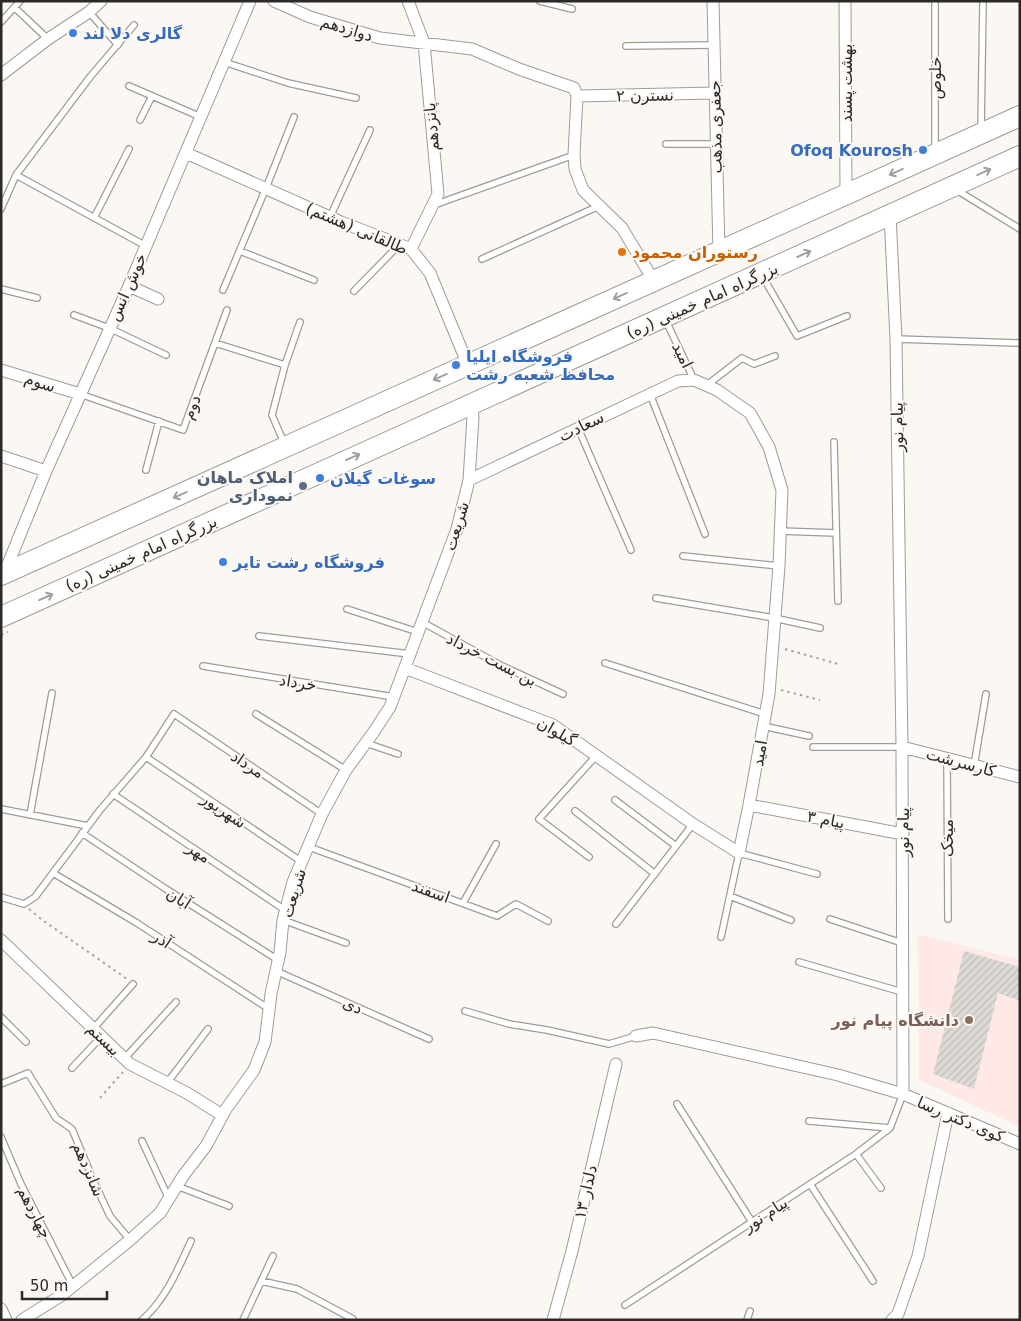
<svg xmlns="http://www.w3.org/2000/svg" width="1021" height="1321" font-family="'DejaVu Sans','Noto Naskh Arabic',sans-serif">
	<defs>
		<pattern id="building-hatch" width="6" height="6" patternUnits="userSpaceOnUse" patternTransform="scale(1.25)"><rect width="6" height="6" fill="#dedbd7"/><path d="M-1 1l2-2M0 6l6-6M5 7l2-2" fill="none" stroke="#bfbcb9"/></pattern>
	</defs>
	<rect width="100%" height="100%" fill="#fbf8f4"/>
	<path fill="#fee9e7" d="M918 934 1020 960V1127L919 1080Z"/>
	<path fill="url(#building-hatch)" d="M964 951 1020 967V1001L998 993 974 1089 933 1074Z"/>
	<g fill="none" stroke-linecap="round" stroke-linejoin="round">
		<g stroke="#9f9c98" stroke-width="8">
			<path id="service" d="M540 1 572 9
				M15 8 48 39
				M89 12 118 45
				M1 22 20 1
				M626 46 713 45
				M224 62 288 83 356 98
				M129 86 201 117
				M140 120 152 96
				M981 129 983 1
				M666 144H716
				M935 149V1
				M16 175 146 246
				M955 189 1020 229
				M434 205 574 155
				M1 209 16 175 90 77 134 25
				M330 217 370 130
				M94 218 129 149
				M240 251 314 280
				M482 259 599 206
				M763 277 797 336 847 316
				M1 289 37 298
				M223 290 266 188 294 117
				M354 291 399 245
				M74 315 109 328 166 355
				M666 321 694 380
				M896 339 1020 343
				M215 343 285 365
				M707 385 742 358 754 364 775 356
				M80 394 183 430 227 310
				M650 394 705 534
				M578 428 631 550
				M834 442 838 601
				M284 443 272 415 285 365 300 322
				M146 470 159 421
				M780 531 836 533
				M683 556 779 566
				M656 598 774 618 820 628
				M347 609 418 632
				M422 622 500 665 563 694
				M259 636 410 654
				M605 663 765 714
				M203 666 394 697
				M256 714 346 770
				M763 726 809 736
				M366 743 398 754
				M813 747H902
				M146 757 302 862
				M947 758 948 919
				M974 766 986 694
				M113 794 285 910
				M615 800 676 846
				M1 809 88 826
				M575 811 655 874
				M30 815 52 693
				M82 833 166 889 278 960
				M309 847 497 916 516 904 548 921
				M589 857 539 819 596 756
				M53 873 137 923 269 1009
				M730 896 791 920
				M1 897 24 904 35 897 100 810 146 757 174 714 322 814
				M463 903 496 844
				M830 919 902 943
				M283 920 346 943
				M616 924 693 824
				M721 937 739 853 817 874
				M799 962 902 992
				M276 971 429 1039
				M465 1011 509 1024 547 1030 609 1044 636 1036
				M1 1017 26 1042
				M93 1029 133 984
				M124 1059 176 1002
				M72 1068 101 1037
				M167 1083 208 1029
				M1 1084 28 1073 56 1118 72 1129 94 1182 110 1216 130 1240
				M677 1104 752 1222
				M809 1121 890 1128
				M1 1137 21 1184 73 1286
				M142 1141 169 1199
				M856 1154 881 1188
				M810 1184 873 1281
				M177 1186 229 1206
				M261 1281 297 1289 353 1319
				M625 1305 856 1154 890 1128 903 1094
				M142 1320C166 1299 178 1269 191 1241
				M243 1320 273 1256
				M747 1320 750 1311"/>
		</g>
		<g stroke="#9f9c98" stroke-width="13">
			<path id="minor" d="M274 1 310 17 380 38 472 49 519 69 574 88 577 96 574 155 575 169 583 190 622 228 654 281
				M408 1 424 43 438 194 411 249
				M713 1 719 252
				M845 1 846 194
				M1 75 48 39 89 12 101 1
				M577 96 714 93
				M186 153 341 222 411 249 430 273 468 365
				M890 215 896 339 902 747 903 1094
				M129 286 158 299
				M1 370 80 394
				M1 456 46 471
				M4 574 46 471 129 286 250 1
				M405 668 553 725 693 824 739 853 749 805 769 694 779 566 782 490 769 447 750 413 717 390 694 380 678 381 469 480
				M902 747 1020 777
				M749 805 903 834
				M1 940 130 1064 187 1093 222 1115
				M636 1036 653 1033 838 1075 903 1094 1020 1144
				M1 1309 6 1320
				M22 1320 62 1295 130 1240 160 1213 183 1176 206 1146 226 1109 254 1070 265 1042 271 994 280 952 283 920 293 882 322 814 346 770 373 733 390 707 457 529 469 480 473 417 471 404
				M553 1320 572 1251 616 1064
				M892 1320 898 1314 918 1256 948 1113"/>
		</g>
		<g stroke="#9f9c98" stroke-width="22">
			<path id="trunk" d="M1 575 1020 116
				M1 617 1020 156"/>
		</g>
		<path stroke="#a6a4a1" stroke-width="2" stroke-dasharray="2.5 4" stroke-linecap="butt" d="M1 635 8 632
			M785 649 838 664
			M781 690 820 700
			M29 909 41 919 127 979
			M100 1098 123 1072"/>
		<use href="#service" stroke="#fff" stroke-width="5.5"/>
		<use href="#minor" stroke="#fff" stroke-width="11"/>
		<use href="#trunk" stroke="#fff" stroke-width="20"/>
	</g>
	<defs><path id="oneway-shaft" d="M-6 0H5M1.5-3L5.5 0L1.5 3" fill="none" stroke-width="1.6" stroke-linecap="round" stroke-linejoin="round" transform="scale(1.25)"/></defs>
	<g stroke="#a09f9e">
		<use href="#oneway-shaft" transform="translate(896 172) rotate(156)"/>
		<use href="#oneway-shaft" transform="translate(984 172) rotate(-24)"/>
		<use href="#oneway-shaft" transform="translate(804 254) rotate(-24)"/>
		<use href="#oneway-shaft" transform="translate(620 296) rotate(156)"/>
		<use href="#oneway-shaft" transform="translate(440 377) rotate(156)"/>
		<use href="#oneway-shaft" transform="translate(353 457) rotate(-24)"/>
		<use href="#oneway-shaft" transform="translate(180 495) rotate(156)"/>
		<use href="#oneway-shaft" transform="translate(46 597) rotate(-24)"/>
	</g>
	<g fill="#3f7fe0" stroke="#fbf8f4" stroke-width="2">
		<circle cx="73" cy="33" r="5"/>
		<circle cx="923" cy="150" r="5"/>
		<circle cx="456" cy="365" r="5"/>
		<circle cx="320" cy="478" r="5"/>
		<circle cx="223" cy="562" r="5"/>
	</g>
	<circle fill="#e8710a" stroke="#fbf8f4" stroke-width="2" cx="622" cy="252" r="5"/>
	<circle fill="#5c6f8a" stroke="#fbf8f4" stroke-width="2" cx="303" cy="486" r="5"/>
	<circle fill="#8d6e63" stroke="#fbf8f4" stroke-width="2" cx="969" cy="1020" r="5"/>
	<g text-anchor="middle" stroke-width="4" stroke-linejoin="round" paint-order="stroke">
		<g font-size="16" fill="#2b2a28" stroke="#fbf8f4">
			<text transform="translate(347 28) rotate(17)" y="6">دوازدهم</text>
			<text transform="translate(935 78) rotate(-90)" y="6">خلوص</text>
			<text transform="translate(846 83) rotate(-90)" y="6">بهشت پسند</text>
			<text transform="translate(645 95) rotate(-1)" y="6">نسترن ۲</text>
			<text transform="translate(431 127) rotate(-95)" y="6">پانزدهم</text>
			<text transform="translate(715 127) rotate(-91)" y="6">جعفری مذهب</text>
			<text transform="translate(357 228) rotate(23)" y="6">طالقانی (هشتم)</text>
			<text transform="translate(127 287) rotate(-66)" y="6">خوش انس</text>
			<text transform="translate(702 300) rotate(-24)" y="6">بزرگراه امام خمینی (ره)</text>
			<text transform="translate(683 355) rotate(64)" y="6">امید</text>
			<text transform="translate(40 382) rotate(17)" y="6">سوم</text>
			<text transform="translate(191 407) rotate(-69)" y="6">دوم</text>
			<text transform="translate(581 426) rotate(-26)" y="6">سعادت</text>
			<text transform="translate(897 427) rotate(-91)" y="6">پیام نور</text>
			<text transform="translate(456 526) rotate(-73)" y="6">شریعت</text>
			<text transform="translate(141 553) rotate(-24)" y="6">بزرگراه امام خمینی (ره)</text>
			<text transform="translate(492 659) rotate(27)" y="6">بن بست خرداد</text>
			<text transform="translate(298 682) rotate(9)" y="6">خرداد</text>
			<text transform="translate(557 731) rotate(30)" y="6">گیلوان</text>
			<text transform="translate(759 753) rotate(-80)" y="6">امید</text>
			<text transform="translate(961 762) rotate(15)" y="6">کارسرشت</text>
			<text transform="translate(248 764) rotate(34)" y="6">مرداد</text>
			<text transform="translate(224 810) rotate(34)" y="6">شهریور</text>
			<text transform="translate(826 819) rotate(11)" y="6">پیام ۳</text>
			<text transform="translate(903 832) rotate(-90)" y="6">پیام نور</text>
			<text transform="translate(947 838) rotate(-90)" y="6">میخک</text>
			<text transform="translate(199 852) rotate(34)" y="6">مهر</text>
			<text transform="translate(431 891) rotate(20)" y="6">اسفند</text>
			<text transform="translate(293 893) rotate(-73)" y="6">شریعت</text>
			<text transform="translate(179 898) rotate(32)" y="6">آبان</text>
			<text transform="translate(162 939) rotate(33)" y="6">آذر</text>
			<text transform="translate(353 1005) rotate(24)" y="6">دی</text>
			<text transform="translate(104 1039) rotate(44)" y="6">بیستم</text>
			<text transform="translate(961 1119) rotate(23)" y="6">کوی دکتر رسا</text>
			<text transform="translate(89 1169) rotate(67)" y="6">شانزدهم</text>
			<text transform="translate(585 1192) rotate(-77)" y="6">دلدار ۱۳</text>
			<text transform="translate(35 1212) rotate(63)" y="6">چهاردهم</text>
			<text transform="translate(765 1214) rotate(-33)" y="6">پیام نور</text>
		</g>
		<g font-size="16" font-weight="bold" fill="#366cbe" stroke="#fbf8f4" text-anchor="start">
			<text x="83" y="39">گالری دلا لند</text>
			<text x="913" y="156" text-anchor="end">Ofoq Kourosh</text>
			<text x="466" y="362">فروشگاه ایلیا<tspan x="466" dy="18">محافظ شعبه رشت</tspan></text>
			<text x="330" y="484">سوغات گیلان</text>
			<text x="233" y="568">فروشگاه رشت تاير</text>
		</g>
		<g font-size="16" font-weight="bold" fill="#c56008" stroke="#fbf8f4" text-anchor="start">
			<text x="632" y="258">رستوران محمود</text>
		</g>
		<g font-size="16" font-weight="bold" fill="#4e5e75" stroke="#fbf8f4" text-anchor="end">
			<text x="293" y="483">املاک ماهان<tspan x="293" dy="18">نموداری</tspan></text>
		</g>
		<g font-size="16" font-weight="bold" fill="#785e54" stroke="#fbf8f4" text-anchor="end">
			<text x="959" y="1026">دانشگاه پیام نور</text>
		</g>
	</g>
	<rect width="1021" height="1321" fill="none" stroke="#2b2a28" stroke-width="5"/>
	<path d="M22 1291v8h85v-8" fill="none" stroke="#2b2a28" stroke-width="2.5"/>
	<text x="30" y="1291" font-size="15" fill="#2b2a28" stroke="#fbf8f4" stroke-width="4" paint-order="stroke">50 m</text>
</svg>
